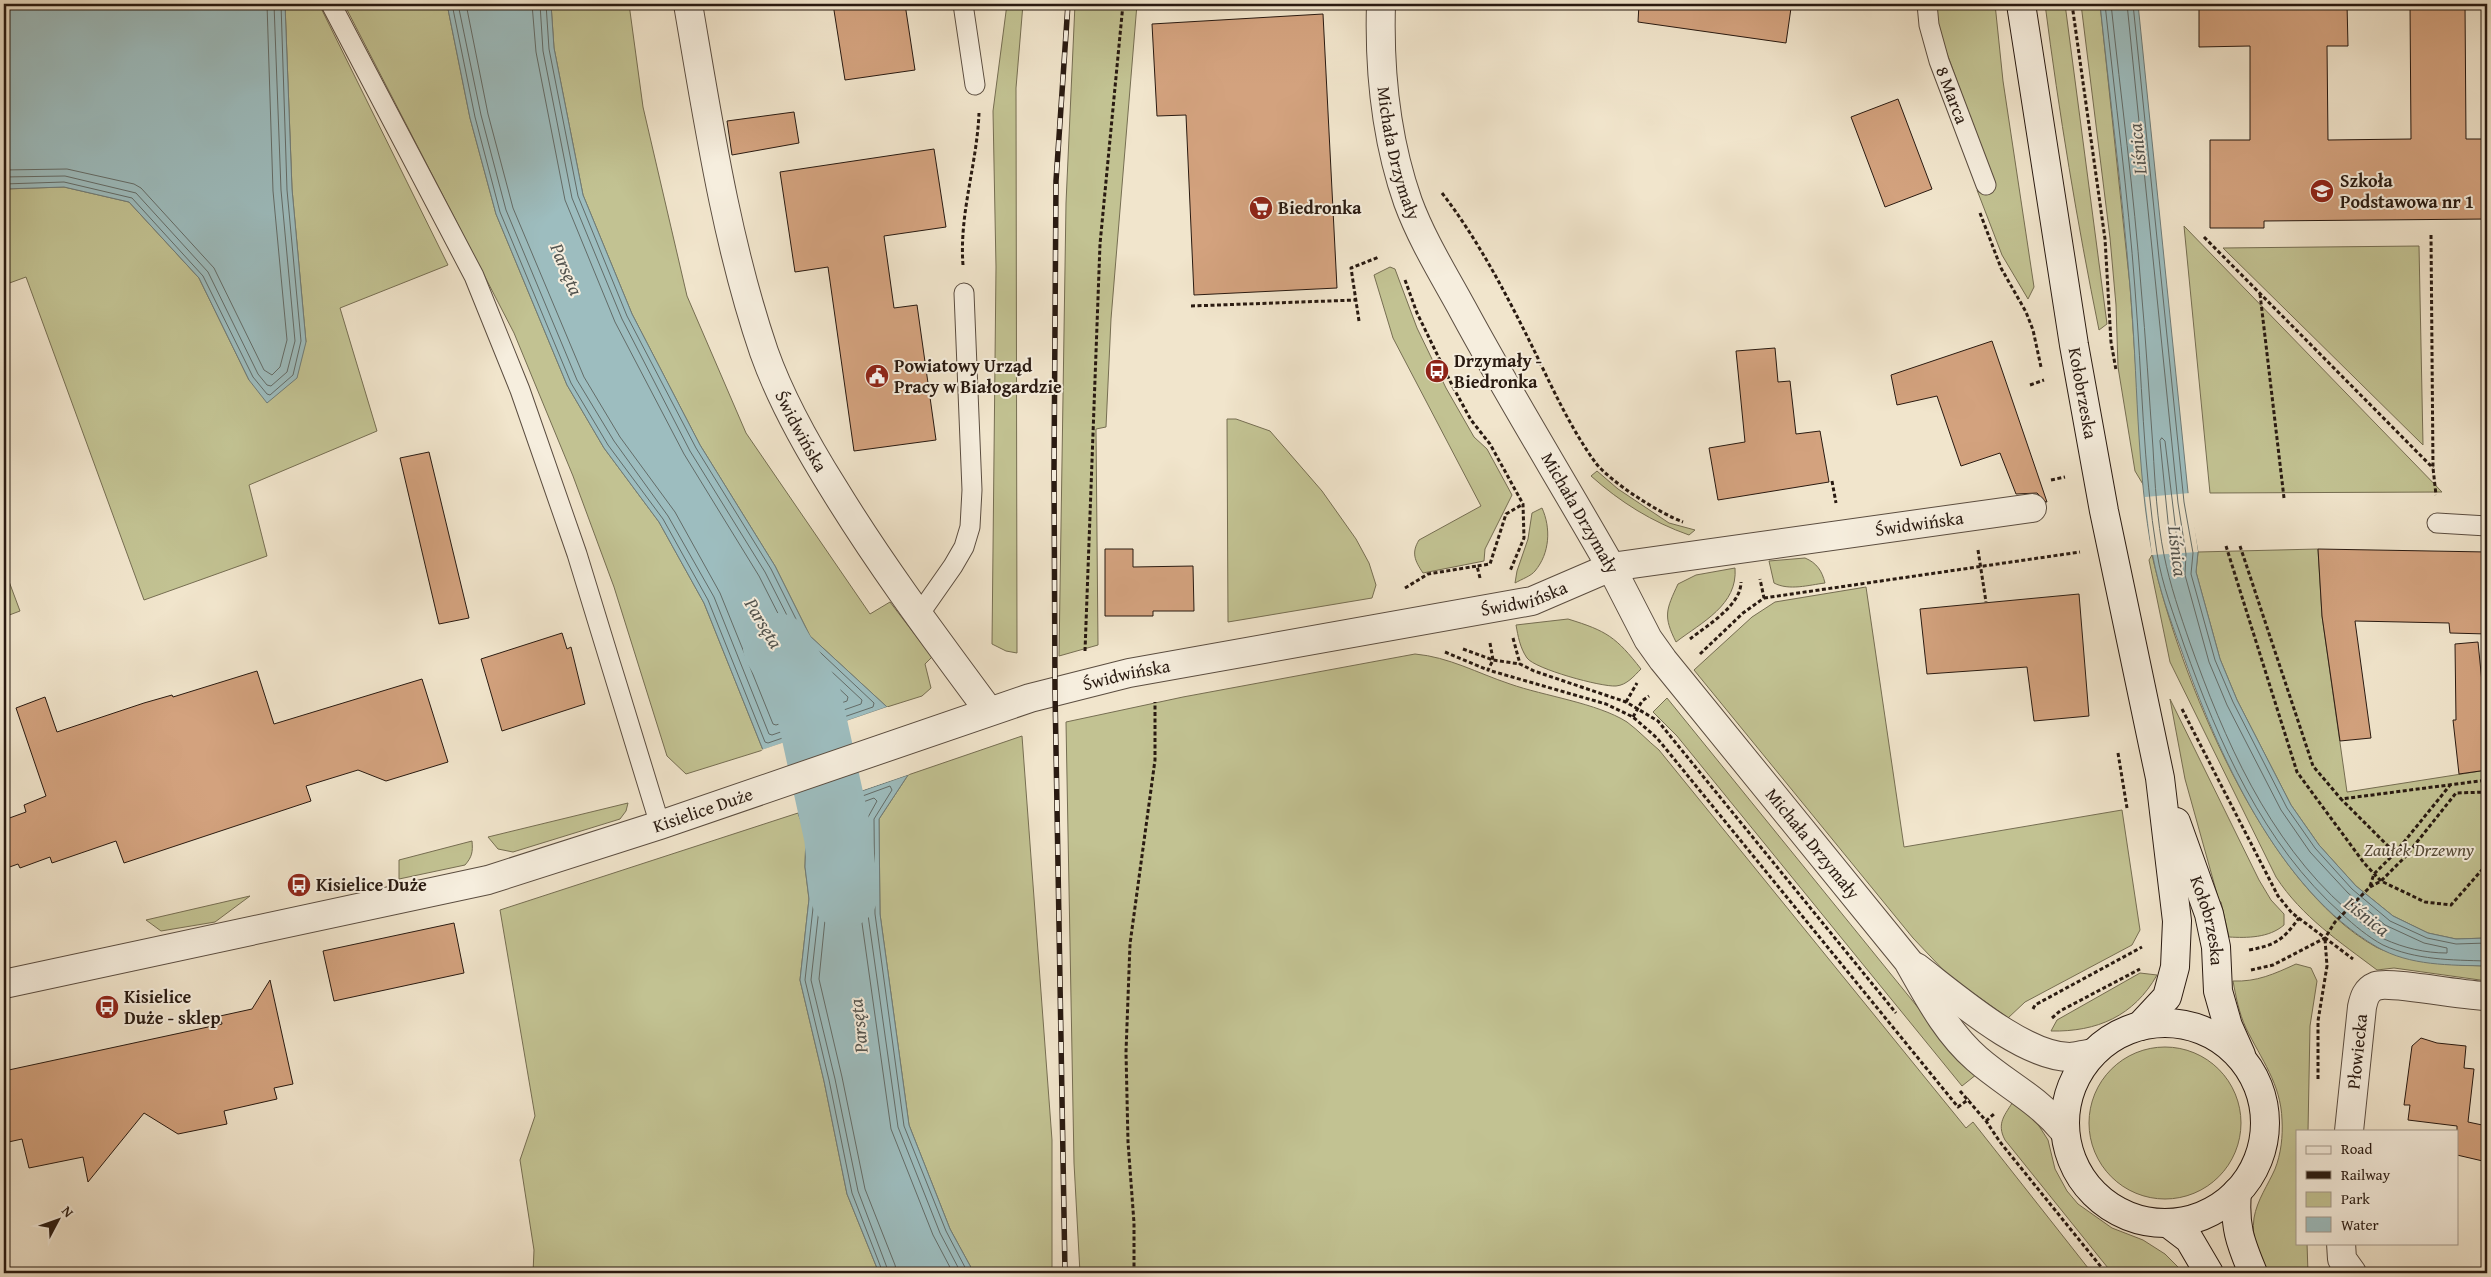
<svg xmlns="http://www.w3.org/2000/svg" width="2491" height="1277" font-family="'Gentium Book Plus',serif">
	<rect width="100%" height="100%" fill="#f1e5cc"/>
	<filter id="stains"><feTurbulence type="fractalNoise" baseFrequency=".004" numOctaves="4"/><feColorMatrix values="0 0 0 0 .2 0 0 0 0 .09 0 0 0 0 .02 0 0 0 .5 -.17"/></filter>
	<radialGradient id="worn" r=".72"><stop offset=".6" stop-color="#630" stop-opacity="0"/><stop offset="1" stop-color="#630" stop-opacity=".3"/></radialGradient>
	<path fill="#c2c292" stroke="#766e52" d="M285 4H319L448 265 340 308 377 431 249 485 267 556 144 600 26 277 4 285V189L64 187 129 202 199 278 249 380 306 342 292 189Z
		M344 4H447L470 118 496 214 567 385 604 448 659 522 704 603 763 750 686 774 667 756 614 587 573 476 514 333Z
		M551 4H629L643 107 687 296 746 433 870 614 890 602 932 657 925 664 931 688 922 696 887 707 810 636 775 566 700 445 632 314 583 195 554 48Z
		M1007 4H1023L1016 88 1017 653 1006 651 992 644 996 267 993 111Z
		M1075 4H1137L1111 319 1106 427 1096 429 1098 645 1059 656 1066 203Z
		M1933 4H1995L2003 81 2034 287 2028 299 2002 255 1977 190 1994 183 1937 26Z
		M2045 4H2065L2107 324 2099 330C2077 222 2059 113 2045 4Z
		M2081 4H2100L2130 286 2144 486 2135 471 2118 367 2116 305 2110 238Z
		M2184 226 2442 492 2210 493Z
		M2419 246 2423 445 2223 248Z
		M1390 267 1395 269 1417 328 1446 388 1474 437 1487 449 1512 495 1485 549 1484 561 1423 573C1415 561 1411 553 1419 540L1481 506 1393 338 1374 275Z
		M1227 419H1236L1270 431 1322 491 1356 539 1369 563 1376 585 1372 598 1228 622Z
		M1597 471 1618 489 1669 523 1695 530 1689 535C1652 522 1620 502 1591 476Z
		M1542 508C1551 528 1550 553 1535 571 1531 576 1522 579 1515 583L1517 571 1528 539 1532 513Z
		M2318 549 2322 616 2347 792 2487 770V938L2456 939 2428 933 2393 916 2356 886 2319 845 2291 805 2237 700 2220 659 2196 572 2198 552Z
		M2152 555C2180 677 2263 884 2376 947 2383 951 2391 952 2398 954 2431 964 2453 965 2487 966V981L2394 968 2377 970C2340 942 2302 917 2276 877L2170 662 2149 560Z
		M1805 558C1817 563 1822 571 1825 583 1809 585 1789 591 1774 583L1769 561Z
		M4 568 20 611 4 617Z
		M1735 568C1738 605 1702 622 1676 642 1663 616 1666 610 1678 584L1696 575Z
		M1866 587 1904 847 2122 810 2140 930 2132 945 2025 1002 2008 1018 1948 975 1913 938 1694 670 1752 617 1775 602Z
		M1568 619C1607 631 1616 637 1641 669 1634 676 1627 685 1616 686 1601 687 1535 669 1527 658 1520 648 1518 636 1516 625Z
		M1415 654C1449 657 1477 673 1510 684 1544 696 1597 703 1627 722 1638 730 1648 741 1659 750L1966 1128 1973 1122 2092 1273H1080L1074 1163 1066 722 1183 697Z
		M1667 698 1950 1047 1977 1074 1962 1086 1677 736 1653 712Z
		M2170 699 2259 880 2271 900 2284 914V925C2269 938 2247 938 2229 937L2221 902 2219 901 2185 779Z
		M1022 736 1052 1140V1273H974L950 1229 909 1125 880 914 879 819 908 775Z
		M628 803 626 811 620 819 513 852 498 849 488 837Z
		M798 813 806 834 805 867 809 899 800 980 824 1081 847 1194 879 1273H533L534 1250 520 1160 535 1116 500 910Z
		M472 841C473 852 472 857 465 865L399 879V860Z
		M250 896 215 922 161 931 146 920Z
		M2296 964 2311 968 2317 981 2310 1026 2308 1131H2297V1243H2307L2308 1273H2266C2259 1256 2251 1238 2254 1218 2257 1200 2268 1185 2275 1169 2281 1154 2283 1136 2282 1120 2281 1084 2261 1059 2246 1028 2239 1013 2236 997 2233 981 2257 982 2274 974 2296 964Z
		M2140 973 2157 975C2134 1016 2097 1032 2051 1031L2057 1020Z
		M2089 1123a76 76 0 1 1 152 0a76 76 0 1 1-152 0Z
		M2014 1100 2032 1115 2048 1140 2055 1169 2067 1191 2078 1204 2112 1228 2143 1240 2165 1254 2184 1273H2112L2005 1140C1996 1123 2005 1115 2014 1100Z"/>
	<path fill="#9dbdbf" stroke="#6f7c79" d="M4 4H285L292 189 306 342 297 378 267 403 249 380 199 278 129 202 64 187 4 189Z
		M447 4H551L554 48 583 195 632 314 700 445 775 566 810 636 887 707 763 750 704 603 659 522 604 448 567 385 496 214 470 118Z
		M2100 4H2138L2189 502 2198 552 2196 572 2220 659 2237 700 2291 805 2319 845 2356 886 2393 916 2428 933 2456 939 2487 938V966C2450 965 2410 966 2377 947 2278 890 2217 752 2181 649 2170 619 2159 589 2153 557 2136 469 2138 375 2130 286 2122 192 2110 98 2100 4Z
		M908 775 879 819 880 914 909 1125 950 1229 974 1273H879L847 1194 824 1081 800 980 809 899 805 867 806 834 798 813Z"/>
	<path fill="#f1e5cc" d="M2190 493 2198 552 2152 555 2145 497Z
		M887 707H889L888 710 764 752 761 750Z
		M907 772 910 774 795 813 797 810Z"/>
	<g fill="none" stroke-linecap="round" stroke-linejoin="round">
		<path stroke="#636c68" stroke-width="1" d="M452 4 475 117 500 212 571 383 608 445 663 519 708 600 765 742 768 743 873 707 874 703 806 639 771 569 696 448 627 316 578 196 549 49 546 4
			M458 4 481 115 506 210 577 380 614 441 668 516 714 597 769 734 772 735 861 704 862 700 801 643 765 572 690 451 622 319 572 198 543 51 540 4
			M466 4 488 114 513 208 584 377 620 437 675 512 720 593 773 724 776 725 847 701 848 697 795 647 759 576 684 454 615 322 565 200 536 52 532 4
			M2105 4C2115 99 2128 194 2135 289 2142 377 2143 467 2157 553 2162 585 2174 615 2184 645 2219 743 2263 844 2342 914 2354 925 2368 937 2383 945 2416 960 2451 960 2487 961
			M2111 4C2121 98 2134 193 2141 287 2146 341 2149 395 2153 448 2155 484 2157 520 2164 555 2170 585 2180 614 2190 643 2224 739 2268 840 2346 909 2358 920 2370 931 2384 939 2404 948 2425 953 2447 953V948L2424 943 2385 925 2348 893 2310 852 2281 810 2227 705 2209 662 2185 575 2186 554 2178 503 2127 4
			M2133 4 2184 502 2193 553 2191 574 2215 660 2233 702 2287 808 2315 848 2352 889 2390 921 2427 938 2456 944 2487 943
			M4 170 67 169 134 184 141 188 214 268 264 370 272 375 280 367 287 340 273 191 267 4
			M4 177 65 176 136 193 208 272 258 374 267 385 271 386 287 372 295 341 281 190 274 4
			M4 184 64 182 132 198 203 276 253 377 267 394 270 395 293 375 301 341 287 190 281 4
			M2162 438 2165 441 2179 556 2176 564 2173 563 2171 552 2160 441Z
			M883 1273 852 1193 829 1080 805 980 814 899 810 867 811 833 805 817 890 786 892 790 874 819 875 914 904 1126 946 1231 968 1273
			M889 1273 858 1191 835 1079 811 980 820 900 817 867V832L814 820 874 798 877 801 867 819 868 915 898 1127 940 1233 961 1273
			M897 1273 895 1265 865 1189 842 1077 819 979 827 900 823 825 858 812 861 814V916L891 1129 933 1235 953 1273"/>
		<path stroke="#9dbdbf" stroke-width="68" d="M777 647 807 696 838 836 844 894"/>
	</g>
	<path fill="#d3a27e" stroke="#291a11" d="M833 4H905L915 70 845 80Z
		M1639 4H1766L1791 8 1786 43 1638 22Z
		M2199 4H2347L2348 46H2327L2328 140 2411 139 2410 4H2465L2466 139H2487V219L2264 221V228H2210V140H2250V46L2199 47Z
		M1323 14 1337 288 1194 295 1186 115 1157 116 1152 24Z
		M1898 99 1932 189 1885 207 1851 117Z
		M794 112 799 143 732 155 727 121Z
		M934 149 946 227 884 236 894 308 917 305 936 440 854 451 828 267 795 272 780 172Z
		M1992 341 2047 502H2046L2037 493 2016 494 2000 453 1961 466 1937 396 1897 405 1891 375Z
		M1775 348 1778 382 1790 381 1796 434 1820 431 1829 482 1718 500 1709 448 1745 442 1736 351Z
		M429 452 469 618 439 624 400 458Z
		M1105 549H1133V567L1193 566 1194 611H1153V616H1105Z
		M2318 549 2487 552V634L2450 633 2449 623 2355 621 2371 738 2340 741 2322 616Z
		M2079 594 2089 716 2034 721 2027 667 1927 674 1920 609Z
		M562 633 567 649 571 647 585 704 502 731 481 659Z
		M2478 642 2487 733V770L2459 774 2453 720H2456L2455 644Z
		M257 671 274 724 422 679 448 762 386 781 358 770 306 786 311 801 124 863 116 841 52 863 50 857 20 868 18 864 4 869V820L26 812 24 805 46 796 16 708 45 697 57 732 144 703 172 695 173 697Z
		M454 923 464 973 334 1001 323 951Z
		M270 980 293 1084 274 1088 277 1099 224 1111 227 1124 178 1134 144 1113 88 1182 83 1157 29 1168 22 1139 4 1143V1071L222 1024 220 1016 252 1009Z
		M2421 1038 2437 1043 2466 1046 2464 1068 2474 1069 2468 1122 2487 1126V1162L2457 1155V1126L2408 1120 2410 1105H2404L2412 1046Z"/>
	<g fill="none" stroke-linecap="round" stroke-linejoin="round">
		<g stroke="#5b4d40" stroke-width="21">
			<g id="service">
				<path d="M331 4 474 276 520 390 577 554 660 825"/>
				<path d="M963 4 975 85"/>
				<path id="s1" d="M1927 4 1929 25 1939 61 1986 185"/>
				<path d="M2437 523 2487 526"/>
				<path d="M918 616 953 566 964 547 970 527 972 490 964 293"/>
			</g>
		</g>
		<g stroke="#5b4d40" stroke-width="30">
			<g id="minor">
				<path id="s2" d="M688 4C708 120 726 241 764 352 781 400 807 446 834 489 881 566 935 638 989 711"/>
				<path id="s3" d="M1381 4C1379 70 1386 139 1408 202 1422 240 1444 275 1463 310 1510 397 1562 481 1611 567L2032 508"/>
				<path id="s4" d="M2349 1131 2362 1007C2364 998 2366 990 2376 986 2390 981 2465 996 2487 996"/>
				<path d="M2341 1243 2342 1259 2352 1273"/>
			</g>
		</g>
		<g stroke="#5b4d40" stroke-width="30">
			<g id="tertiary">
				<path d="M1916 967C1952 994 2024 1058 2071 1057 2078 1056 2086 1054 2093 1053"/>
				<path id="s5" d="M4 984 488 880 660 825 1030 698 1129 673 1532 601 1611 567 1648 639 1663 660 1908 961C1928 996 1946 1032 1977 1059 2008 1086 2037 1098 2065 1132"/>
			</g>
		</g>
		<g stroke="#291a11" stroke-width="30">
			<g id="secondary">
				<path id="s6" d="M2021 4 2074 345 2104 511 2160 778 2177 921 2175 967 2167 997 2140 1026"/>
				<path id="s7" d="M2176 822 2209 914 2216 947 2218 991 2228 1026 2241 1055"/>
				<circle cx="2165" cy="1123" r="100"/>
				<path d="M2237 1192C2234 1226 2240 1242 2253 1273"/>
				<path d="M2168 1223 2189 1239 2209 1273"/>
			</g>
		</g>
		<path stroke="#291a11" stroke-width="3" stroke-dasharray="4 2.5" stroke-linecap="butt" d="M2072 4 2105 239 2111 342 2116 370
			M1442 193C1476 237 1503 288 1528 338 1549 380 1567 423 1595 462 1610 482 1659 513 1683 522
			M1980 213 2001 268 2026 312 2033 330 2041 367
			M2431 235 2433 468 2436 495
			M2204 237 2433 468
			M963 265C959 214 977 164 979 113
			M1405 280 1417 313 1453 387 1471 420 1490 444 1523 504 1524 538 1510 571
			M2260 294 2284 498
			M1191 306 1356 300
			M1359 321 1351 268 1379 257
			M2030 385 2044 380
			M2051 480 2065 477
			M1832 481 1836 503
			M2226 546 2297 772 2364 863 2381 881 2425 902 2451 905 2487 864
			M2240 546 2313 766 2341 799
			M1978 550 1986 602
			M1480 578 1477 566 1490 564 1506 514 1523 504
			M1405 588 1428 574 1477 566
			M1764 598 2080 552
			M1513 638 1520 664 1534 671 1626 702 1658 721 1896 1013
			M1690 639C1706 626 1741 606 1741 582
			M1490 643 1493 660 1488 670 1606 704 1633 717 1657 738 1958 1107 1969 1099
			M1463 649 1493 660 1520 664
			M1085 651 1100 244 1123 4
			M1445 652 1488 670
			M1700 654 1743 613 1764 598 1760 579
			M1626 702 1637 683
			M2182 709 2278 896 2292 913 2353 959
			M1633 717 1642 701 1649 696
			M2118 753 2127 808
			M2451 784 2395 853 2341 799 2487 780
			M2370 886 2374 874 2395 853
			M2249 950C2276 945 2283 940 2299 918
			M2251 970 2273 965 2325 938 2335 922 2370 887 2381 881 2405 857 2456 793 2487 792
			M2033 1009 2035 1005 2142 947
			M2052 1018 2060 1011 2140 969
			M2318 1079V1021L2327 966 2325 939
			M1960 1091 1986 1121 2000 1142 2106 1273
			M1986 1121 1995 1113
			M1134 1273V1223L1128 1142 1126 1052 1130 944 1155 760V702"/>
		<use href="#service" stroke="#f6eede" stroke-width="19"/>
		<use href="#minor" stroke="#f6eede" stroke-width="28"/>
		<use href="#tertiary" stroke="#f6eede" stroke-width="28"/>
		<use href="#secondary" stroke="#f6eede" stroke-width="28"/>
		<g stroke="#291a11" stroke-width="5.5">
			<path id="rail" d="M1065 1273 1055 691 1054 471 1056 181 1068 4"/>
		</g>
		<use href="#rail" stroke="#f6eede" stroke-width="4" stroke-dasharray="11" stroke-linecap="butt"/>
	</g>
	<defs>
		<g id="school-disc" transform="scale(1.25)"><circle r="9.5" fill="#8f2418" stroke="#f6eede"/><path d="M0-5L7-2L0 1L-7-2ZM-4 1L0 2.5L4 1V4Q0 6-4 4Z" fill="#fff"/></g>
		<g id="supermarket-disc" transform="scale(1.25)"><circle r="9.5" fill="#8f2418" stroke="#f6eede"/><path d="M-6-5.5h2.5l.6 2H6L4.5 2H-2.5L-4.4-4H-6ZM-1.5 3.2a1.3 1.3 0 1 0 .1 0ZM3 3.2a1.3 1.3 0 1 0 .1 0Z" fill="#fff"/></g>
		<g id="bus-disc" transform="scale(1.25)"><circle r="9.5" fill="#8f2418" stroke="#f6eede"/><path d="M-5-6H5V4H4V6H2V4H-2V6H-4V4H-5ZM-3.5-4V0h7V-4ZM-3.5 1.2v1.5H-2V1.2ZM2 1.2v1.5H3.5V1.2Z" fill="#fff"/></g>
		<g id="civic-disc" transform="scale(1.25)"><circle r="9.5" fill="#8f2418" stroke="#f6eede"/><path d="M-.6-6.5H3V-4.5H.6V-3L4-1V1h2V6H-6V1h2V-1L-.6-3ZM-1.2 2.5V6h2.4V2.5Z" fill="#fff"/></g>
	</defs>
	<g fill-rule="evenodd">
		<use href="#school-disc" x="2322" y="191"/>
		<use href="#supermarket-disc" x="1261" y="208"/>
		<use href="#bus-disc" x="1437" y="371"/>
		<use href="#civic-disc" x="877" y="376"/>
		<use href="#bus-disc" x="299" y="885"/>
		<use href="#bus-disc" x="107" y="1007"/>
	</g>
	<g text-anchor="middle" stroke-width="4" stroke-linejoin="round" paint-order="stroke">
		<g font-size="18" fill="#291a11" stroke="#f6eede">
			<text dy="6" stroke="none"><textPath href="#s1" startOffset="95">8 Marca</textPath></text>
			<text dy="6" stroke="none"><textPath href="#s3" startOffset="151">Michała Drzymały</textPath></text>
			<text dy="6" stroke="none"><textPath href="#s6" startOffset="394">Kołobrzeska</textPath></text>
			<text dy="6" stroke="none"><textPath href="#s2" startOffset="444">Świdwińska</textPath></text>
			<text transform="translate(1580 513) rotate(60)" y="6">Michała Drzymały</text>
			<text dy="6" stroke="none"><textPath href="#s3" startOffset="930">Świdwińska</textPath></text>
			<text dy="6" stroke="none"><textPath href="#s5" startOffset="1571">Świdwińska</textPath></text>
			<text dy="6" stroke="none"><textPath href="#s5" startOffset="1166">Świdwińska</textPath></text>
			<text dy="6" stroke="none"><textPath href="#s5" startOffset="721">Kisielice Duże</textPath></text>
			<text dy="6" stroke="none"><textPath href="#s5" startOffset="2008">Michała Drzymały</textPath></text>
			<text dy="6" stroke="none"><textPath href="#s7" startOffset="104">Kołobrzeska</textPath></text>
			<text dy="6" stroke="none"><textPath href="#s4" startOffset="80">Płowiecka</textPath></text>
		</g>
		<g font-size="18" font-weight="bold" fill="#291a11" stroke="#f6eede" text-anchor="start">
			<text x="2340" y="187">Szkoła<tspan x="2340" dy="21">Podstawowa nr 1</tspan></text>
			<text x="1278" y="214">Biedronka</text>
			<text x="1454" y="367">Drzymały -<tspan x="1454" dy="21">Biedronka</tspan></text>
			<text x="894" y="372">Powiatowy Urząd<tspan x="894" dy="21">Pracy w Białogardzie</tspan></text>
			<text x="316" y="891">Kisielice Duże</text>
			<text x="124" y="1003">Kisielice<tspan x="124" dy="21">Duże - sklep</tspan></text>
		</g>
		<g font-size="18" font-style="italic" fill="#574c38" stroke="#f6eede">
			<text x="2419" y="856">Zaułek Drzewny</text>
		</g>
		<g font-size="19" font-style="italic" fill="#52534e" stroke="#f6eede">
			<text transform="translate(2137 149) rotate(-96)" y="7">Liśnica</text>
			<text transform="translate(567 269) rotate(67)" y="7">Parsęta</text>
			<text transform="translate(2178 551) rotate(83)" y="7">Liśnica</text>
			<text transform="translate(764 623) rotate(59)" y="7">Parsęta</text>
			<text transform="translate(2367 916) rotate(38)" y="7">Liśnica</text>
			<text transform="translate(858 1026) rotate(-96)" y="7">Parsęta</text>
		</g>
	</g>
	<rect width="2491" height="1277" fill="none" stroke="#f1e5cc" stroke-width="20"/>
	<rect x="5" y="5" width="2481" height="1267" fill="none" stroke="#291a11" stroke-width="2.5"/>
	<rect x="10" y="10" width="2471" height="1257" fill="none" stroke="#291a11"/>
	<rect x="2296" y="1130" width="162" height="115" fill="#f6eede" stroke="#a4998c"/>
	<rect x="2306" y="1146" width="25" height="8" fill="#f6eede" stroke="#a4998c"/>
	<text x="2341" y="1154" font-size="15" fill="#291a11">Road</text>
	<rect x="2306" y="1171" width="25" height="8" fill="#291a11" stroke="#a4998c"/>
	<text x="2341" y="1180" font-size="15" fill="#291a11">Railway</text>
	<rect x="2306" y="1192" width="25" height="15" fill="#c2c292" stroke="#a4998c"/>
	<text x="2341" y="1204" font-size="15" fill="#291a11">Park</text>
	<rect x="2306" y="1217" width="25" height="15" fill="#9dbdbf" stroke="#a4998c"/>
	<text x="2341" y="1230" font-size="15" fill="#291a11">Water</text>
	<g transform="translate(58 1220) rotate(49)" stroke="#f6eede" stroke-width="4" paint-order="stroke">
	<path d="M0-4L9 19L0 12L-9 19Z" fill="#291a11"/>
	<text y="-8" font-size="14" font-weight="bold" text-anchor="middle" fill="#291a11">N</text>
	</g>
	<rect width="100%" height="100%" filter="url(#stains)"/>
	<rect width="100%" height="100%" fill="url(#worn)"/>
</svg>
